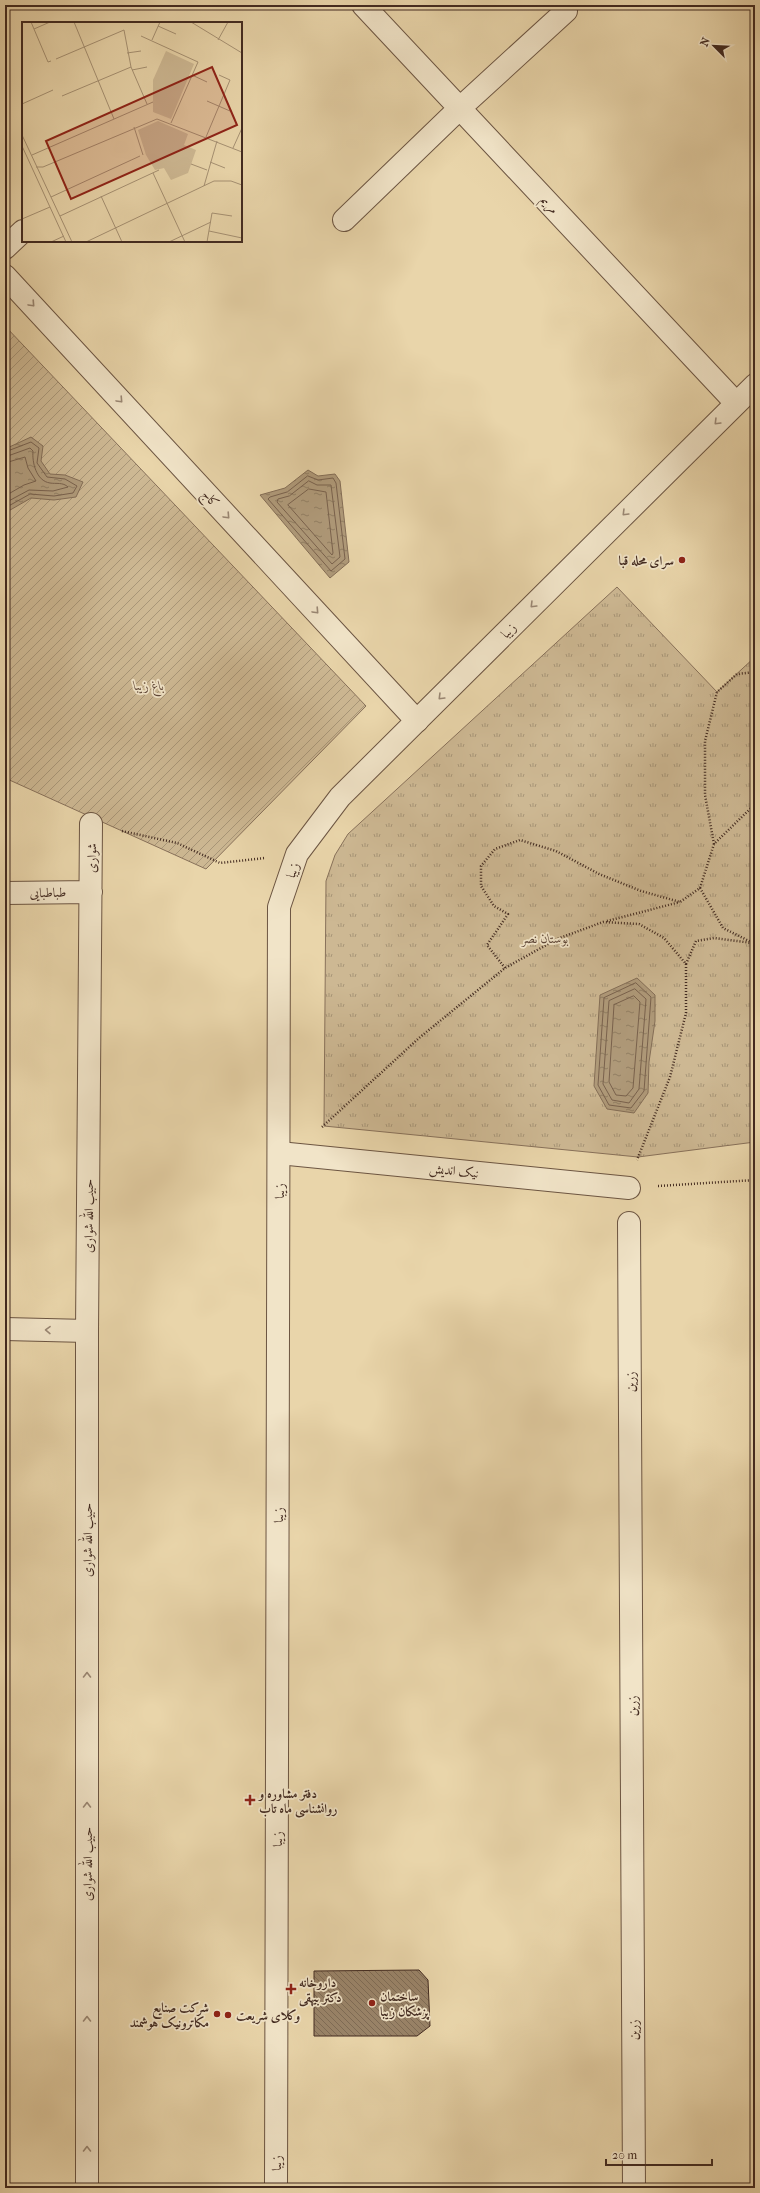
<svg xmlns="http://www.w3.org/2000/svg" width="760" height="2193" font-family="'IM FELL French Canon',Amiri,serif">
	<defs>
		<pattern id="grass-tufts" width="24" height="20" patternUnits="userSpaceOnUse"><rect width="24" height="20" fill="#cdb893"/><path d="M3 7l-1-3M5 7V3M7 7l1-3M15 17l-1-3M17 17v-4M19 17l1-3" fill="none" stroke="#a89678"/></pattern>
		<pattern id="garden-furrows" width="10" height="10" patternUnits="userSpaceOnUse"><rect width="10" height="10" fill="#cdb893"/><path d="M-1 1l2-2M0 10L10 0M9 11l2-2" fill="none" stroke="#a89678"/></pattern>
		<pattern id="water-ripples" width="26" height="14" patternUnits="userSpaceOnUse"><rect width="26" height="14" fill="#b09b7b"/><path d="M2 4q2-2 4 0t4 0M15 11q2-2 4 0t4 0" fill="none" stroke="#917f64"/></pattern>
		<pattern id="building-back-hatch" width="6" height="6" patternUnits="userSpaceOnUse"><rect width="6" height="6" fill="#998368"/><path d="M-1 5l2 2M0 0l6 6M5-1l2 2" fill="none" stroke="#7e6b55"/></pattern>
	</defs>
	<rect width="100%" height="100%" fill="#e9d5aa"/>
	<filter id="stains"><feTurbulence type="fractalNoise" baseFrequency=".005" numOctaves="4"/><feColorMatrix values="0 0 0 0 .2 0 0 0 0 .09 0 0 0 0 .02 0 0 0 .5 -.17"/></filter>
	<radialGradient id="worn" r=".72"><stop offset=".6" stop-color="#630" stop-opacity="0"/><stop offset="1" stop-color="#630" stop-opacity=".3"/></radialGradient>
	<path fill="url(#grass-tufts)" stroke="#88715a" d="M617 587 717 692 755 657V1142L638 1157 324 1126 326 881 335 855 348 834Z"/>
	<path fill="url(#garden-furrows)" stroke="#88715a" d="M5 326 366 706 206 869 5 778Z"/>
	<path fill="url(#water-ripples)" stroke="#846e57" d="M31 437 43 446 41 461 50 474 65 475 83 482 76 497 54 500 31 498 5 513V449Z
		M308 470 318 476 335 474 340 481 349 562 330 578 260 495 285 488Z
		M637 978 655 995V1021L649 1062 648 1093 634 1113 607 1109 594 1086 600 995Z"/>
	<g fill="none" stroke-linecap="round" stroke-linejoin="round">
		<path stroke="#79624e" stroke-width="1" d="M5 452 31 442 39 448 37 463 47 477 65 479 77 486 73 493 54 496 30 494 5 508
			M5 457 30 448 33 451C32 462 36 481 50 483 56 484 63 482 68 487L53 491 29 490 5 503
			M5 463 25 457 28 468 36 481 24 485 5 496
			M308 476 318 480 333 478 336 483 345 559 331 571 268 499 270 497 287 492Z
			M309 481 317 485H331L340 557 332 564 277 502 278 499 289 496Z
			M309 489 326 492 333 553 332 555 288 505Z
			M636 983 651 997 644 1091 631 1108 609 1105 598 1085 604 998Z
			M635 989 646 999 639 1089 629 1103 612 1100 603 1084 609 1001Z
			M634 996 640 1002 633 1088 626 1096 616 1095 609 1082 614 1005Z"/>
	</g>
	<path fill="url(#building-back-hatch)" stroke="#422a20" d="M419 1970 428 1980 430 2026 417 2036H314V1971Z"/>
	<g fill="none" stroke-linecap="round" stroke-linejoin="round">
		<g stroke="#6c5542" stroke-width="24">
			<path id="minor" d="M363 5 736 403
				M344 220 460 108 566 11
				M5 248 23 231
				M5 276 417 721
				M5 893 91 892
				M279 1153 629 1188
				M629 1223 634 2188
				M5 1329 87 1331
				M87 2188V1331L91 824"/>
		</g>
		<g stroke="#6c5542" stroke-width="24">
			<path id="tertiary" d="M276 2188 279 907 297 854 340 797 755 385"/>
		</g>
		<path stroke="#422a20" stroke-width="2.5" stroke-dasharray="1 2" stroke-linecap="butt" d="M122 831 177 843 220 863 265 858
			M714 844 705 795V741L717 692 737 674 755 672
			M700 888 723 928 755 944
			M607 921 680 902
			M686 964 696 941 714 938 752 943
			M505 968 487 945 508 914 494 906 481 886V866L495 849 520 840 556 851 599 874 641 891 680 902 700 888 714 844 751 808 755 807
			M322 1127 419 1038 505 968 557 939 603 922 639 924 664 938 686 964V1013L670 1077 637 1160
			M658 1186 755 1180"/>
		<use href="#minor" stroke="#f1e4c8" stroke-width="22"/>
		<use href="#tertiary" stroke="#f1e4c8" stroke-width="22"/>
	</g>
	<defs><path id="oneway-chevron" d="M-2-3.5L2.5 0L-2 3.5" fill="none" stroke-width="1.6" stroke-linecap="round" stroke-linejoin="round"/></defs>
	<g stroke="#9a8774">
		<use href="#oneway-chevron" transform="translate(32 304) rotate(47)"/>
		<use href="#oneway-chevron" transform="translate(120 400) rotate(47)"/>
		<use href="#oneway-chevron" transform="translate(717 422) rotate(135)"/>
		<use href="#oneway-chevron" transform="translate(625 513) rotate(135)"/>
		<use href="#oneway-chevron" transform="translate(227 516) rotate(47)"/>
		<use href="#oneway-chevron" transform="translate(533 605) rotate(135)"/>
		<use href="#oneway-chevron" transform="translate(316 611) rotate(47)"/>
		<use href="#oneway-chevron" transform="translate(441 697) rotate(135)"/>
		<use href="#oneway-chevron" transform="translate(48 1330) rotate(-179)"/>
		<use href="#oneway-chevron" transform="translate(87 1675) rotate(-90)"/>
		<use href="#oneway-chevron" transform="translate(87 1805) rotate(-90)"/>
		<use href="#oneway-chevron" transform="translate(87 2019) rotate(-90)"/>
		<use href="#oneway-chevron" transform="translate(87 2149) rotate(-90)"/>
	</g>
	<g fill="#8f2418" stroke="#f1e4c8" stroke-width="1.5">
		<circle cx="682" cy="560" r="4"/>
		<path d="M248 1794h4v4h4v4h-4v4h-4v-4h-4v-4h4z"/>
		<path d="M289 1983h4v4h4v4h-4v4h-4v-4h-4v-4h4z"/>
		<circle cx="372" cy="2003" r="4"/>
		<circle cx="217" cy="2014" r="4"/>
		<circle cx="228" cy="2015" r="4"/>
	</g>
	<g text-anchor="middle" stroke-width="3.5" stroke-linejoin="round" paint-order="stroke">
		<g font-size="13" fill="#422a20" stroke="#f1e4c8">
			<text transform="translate(550 204) rotate(47)" y="5">مریم</text>
			<text transform="translate(211 498) rotate(47)" y="5">کاج</text>
			<text transform="translate(508 630) rotate(-45)" y="5">زیبا</text>
			<text transform="translate(91 858) rotate(-89)" y="5">شواری</text>
			<text transform="translate(292 870) rotate(-71)" y="5">زیبا</text>
			<text transform="translate(48 892) rotate(-1)" y="5">طباطبایی</text>
			<text transform="translate(454 1170) rotate(6)" y="5">نیک اندیش</text>
			<text transform="translate(279 1191) rotate(-90)" y="5">زیبا</text>
			<text transform="translate(88 1216) rotate(-90)" y="5">حبیب الله شواری</text>
			<text transform="translate(630 1382) rotate(-90)" y="5">زرین</text>
			<text transform="translate(278 1515) rotate(-90)" y="5">زیبا</text>
			<text transform="translate(87 1540) rotate(-90)" y="5">حبیب الله شواری</text>
			<text transform="translate(632 1706) rotate(-90)" y="5">زرین</text>
			<text transform="translate(277 1839) rotate(-90)" y="5">زیبا</text>
			<text transform="translate(87 1864) rotate(-90)" y="5">حبیب الله شواری</text>
			<text transform="translate(633 2030) rotate(-90)" y="5">زرین</text>
			<text transform="translate(276 2163) rotate(-90)" y="5">زیبا</text>
		</g>
		<g font-size="13" font-weight="bold" fill="#422a20" stroke="#f1e4c8" text-anchor="start">
			<text x="674" y="565" text-anchor="end">سرای محله قبا</text>
			<text x="259" y="1798">دفتر مشاوره و<tspan x="259" dy="15">روانشناسی ماه تاب</tspan></text>
			<text x="299" y="1987">داروخانه<tspan x="299" dy="15">دکتر بیهقی</tspan></text>
			<text x="380" y="2001">ساختمان<tspan x="380" dy="15">پزشکان زیبا</tspan></text>
			<text x="209" y="2012" text-anchor="end">شرکت صنایع<tspan x="209" dy="15">مکاترونیک هوشمند</tspan></text>
			<text x="236" y="2020">وکلای شریعت</text>
		</g>
		<g font-size="13" font-style="italic" fill="#5e4637" stroke="#f1e4c8">
			<text x="149" y="690">باغ زیبا</text>
			<text x="545" y="943">بوستان نصر</text>
		</g>
	</g>
	<g transform="translate(22 22)">
		<rect width="220" height="220" fill="#e9d5aa"/>
		<path d="M136 99 166 112 162 123 174 128 166 151 149 158 142 146 133 148 124 133 116 108Z" fill="#cdb893"/>
		<path d="M144 29 172 42 149 97 131 90V58Z" fill="#cdb893"/>
		<path fill="none" stroke="#a69173" stroke-width="1" d="M9 0 26 40 29 39M52 0 92 97M169 0 220 31M136 4 154 12M12 7 28 0M119 14 176 40 149 101M130 18 138 0M196 18 206 0M105 31 119 29M34 37 102 8 109 45 125 82M110 48 125 45M170 53 185 60M40 74 109 45M185 79 208 89M0 82 31 68M112 105 121 133M0 113 50 220M184 115 208 58 197 53M0 124 44 220M211 126 220 106M10 133 131 80M188 140 203 146M169 142 185 148M14 145H21L135 97 220 130M131 151 163 220M182 164 195 119M79 174 100 220M29 175 118 134M38 194 137 148M0 197 28 185M187 209 220 216M29 220 42 214M64 220 192 159H209L220 163M147 220 189 200M185 220 190 191 210 194"/>
		<path fill="#8f2418" fill-opacity="0.15" stroke="#8f2418" stroke-width="2" d="M190 45 215 103 49 177 24 119Z"/>
		<rect width="220" height="220" fill="none" stroke="#422a20" stroke-width="2"/>
	</g>
	<rect width="760" height="2193" fill="none" stroke="#e9d5aa" stroke-width="20"/>
	<rect x="6" y="6" width="748" height="2181" fill="none" stroke="#422a20" stroke-width="2"/>
	<rect x="10" y="10" width="740" height="2173" fill="none" stroke="#422a20"/>
	<g transform="translate(714 46) rotate(294)" stroke="#f1e4c8" stroke-width="3" paint-order="stroke">
	<path d="M0-3L7 15L0 10L-7 15Z" fill="#422a20"/>
	<text y="-6" font-size="11" font-weight="bold" text-anchor="middle" fill="#422a20">N</text>
	</g>
	<path d="M606 2159v6h106v-6" fill="none" stroke="#422a20" stroke-width="2"/>
	<text x="612" y="2159" font-size="12" fill="#422a20" stroke="#f1e4c8" stroke-width="3" paint-order="stroke">20 m</text>
	<rect width="100%" height="100%" filter="url(#stains)"/>
	<rect width="100%" height="100%" fill="url(#worn)"/>
</svg>
